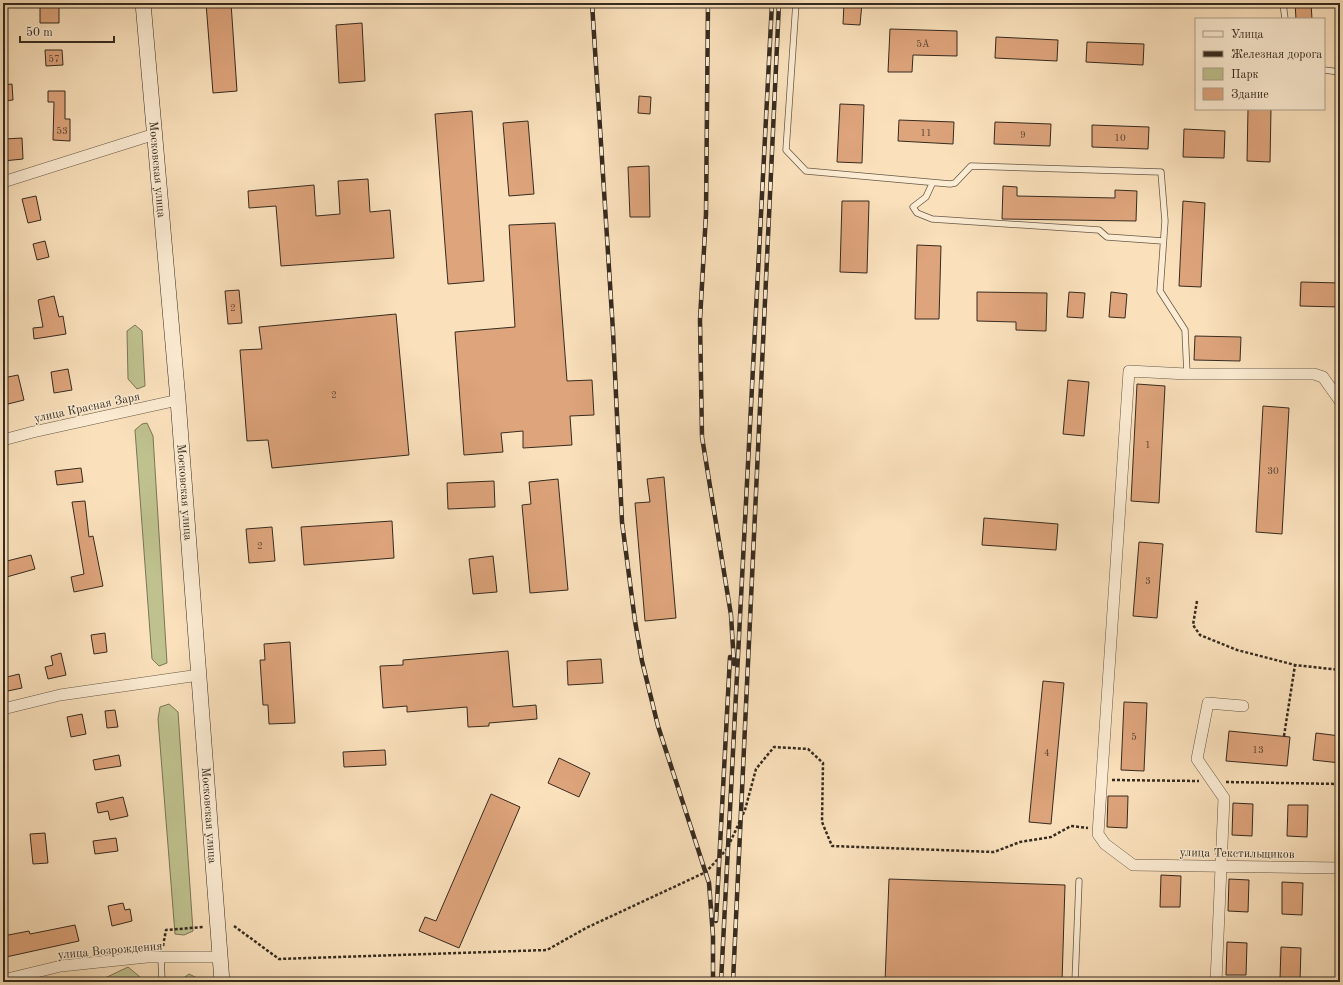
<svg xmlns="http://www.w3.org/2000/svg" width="1343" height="985" font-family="'Old Standard TT',serif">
	<rect width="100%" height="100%" fill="#fae1bc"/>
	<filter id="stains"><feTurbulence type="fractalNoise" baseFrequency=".005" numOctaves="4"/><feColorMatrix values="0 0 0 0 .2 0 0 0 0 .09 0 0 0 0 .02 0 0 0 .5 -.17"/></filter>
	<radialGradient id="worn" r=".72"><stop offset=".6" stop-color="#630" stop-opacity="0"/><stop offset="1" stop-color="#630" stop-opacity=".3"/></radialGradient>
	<path fill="#bfc28f" stroke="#7a7657" d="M135 325 142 331 145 386 137 389 128 379 127 331Z
		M147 423 153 436 166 647 167 663 159 666 152 659 135 430 142 424Z
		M169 704 178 712 193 931 184 935 175 934 158 719 160 707Z
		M128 967 140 977V982H102L103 979Z
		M189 974 203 981V982H178Z"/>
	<path fill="#dea47c" stroke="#362b1f" d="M206 3H231L237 91 213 93Z
		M844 3H862L860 25 843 24Z
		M1295 3H1311L1312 19H1296Z
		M40 6H59V23H40Z
		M362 23 365 81 339 83 336 25Z
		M890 29 957 31V56L913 55 912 72H888Z
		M996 37 1058 40 1057 61 995 58Z
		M1087 42 1144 44 1143 65 1086 62Z
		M45 50H62L63 65 46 66Z
		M12 84 13 100 3 101V85Z
		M48 91H65V119H70V141L53 140 54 102H48Z
		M639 96 651 97 650 114 638 113Z
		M840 104 864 105 862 163 837 162Z
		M1248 109H1271L1270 162 1247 161Z
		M472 111 484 281 448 284 435 114Z
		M899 120 954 122 953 144 898 141Z
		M528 121 534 194 509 196 503 123Z
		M995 122 1051 124 1050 146 994 144Z
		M1092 125 1149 127 1148 149 1092 147Z
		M1184 129 1225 131 1224 158 1183 157Z
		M22 138 23 159 3 161V146H6L5 139Z
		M649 166 650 217H630L628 167Z
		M368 179 370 212 390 210 394 258 281 266 276 206 249 208 248 191 314 185 316 216 340 214 338 181Z
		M1003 186 1017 187V196L1115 198V190L1137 191 1136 221 1002 219Z
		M36 196 41 220 28 223 22 199Z
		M842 201H869L867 273 840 272Z
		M1183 201 1205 203 1201 287 1179 286Z
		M555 223 567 381 592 380 594 415 570 416 572 445 523 448V431L501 433 503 452 464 455 455 332 515 327 509 225Z
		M45 241 49 257 37 260 33 244Z
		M917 245 941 246 939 319H915Z
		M1301 282 1340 283V307L1300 306Z
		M239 290 242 323 228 324 225 291Z
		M977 292 1047 293 1046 331 1016 330V322L977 321Z
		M1069 292 1085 293 1083 318 1067 317Z
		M1111 292 1127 294 1125 318 1109 317Z
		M54 296 59 317 63 316 66 334 34 339 33 328 43 327 38 300Z
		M396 314 409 455 272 468 268 440 247 441 240 350 262 349 259 327Z
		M1195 336 1241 337 1240 361 1194 360Z
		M68 369 72 390 54 393 51 372Z
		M18 375 24 400 8 404 3 391V378Z
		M1068 380 1089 382 1084 436 1063 434Z
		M1137 384 1165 386 1159 503 1131 501Z
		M1263 406 1289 408 1282 534 1256 532Z
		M81 468 83 482 57 485 55 471Z
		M664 477 676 618 645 621 635 503 650 502 647 479Z
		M558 479 568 590 530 593 522 505 531 504 529 482Z
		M494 481 495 507 448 509 447 483Z
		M85 501 89 537 93 536 103 586 74 592 71 577 84 574 72 502Z
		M984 518 1058 524 1056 550 982 545Z
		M392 521 394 558 304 565 301 527Z
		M272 527 275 561 249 563 246 529Z
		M1139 542 1163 544 1157 618 1133 616Z
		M31 555 35 569 3 578V562Z
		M493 556 497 592 473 594 469 559Z
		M105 633 107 652 94 654 91 635Z
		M290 642 295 723 269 724 268 705H263L260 660H265L264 644Z
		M508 651 513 707 536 705 537 719 489 723V726L468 727 467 707 407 712V706L383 708 380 666 403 665V660Z
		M61 653 66 675 48 679 45 667 53 665 51 656Z
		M601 659 603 683 568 685 567 661Z
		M19 674 22 688 3 692V678Z
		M1043 681 1064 683 1051 824 1029 822Z
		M1124 702 1147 703 1144 771 1121 770Z
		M115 710 118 727 107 728 105 711Z
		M82 714 86 734 71 737 67 717Z
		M1229 731 1290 737 1287 766 1226 761Z
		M1316 733 1340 736V763L1313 760Z
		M385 750 386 765 344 767 343 752Z
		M119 755 121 766 95 770 93 760Z
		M559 758 590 773 579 797 548 783Z
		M491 794 520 807 459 948 419 931 425 917 436 921Z
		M1108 796H1128L1127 828 1107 827Z
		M123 797 128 816 110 820 108 811 98 813 96 803Z
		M1233 803 1253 804 1252 836 1232 835Z
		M1288 805H1308L1307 837 1287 836Z
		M45 833 48 863 33 864 30 834Z
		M116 838 118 851 95 854 93 841Z
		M1161 875 1181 876 1180 907H1160Z
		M889 879 1065 885 1062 982H885Z
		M1229 879 1249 880 1248 912 1228 911Z
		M1282 882 1303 883 1302 915 1282 914Z
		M123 903 125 910 130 909 132 921 112 926 108 906Z
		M75 925 79 941 6 957 3 936 29 931 30 934Z
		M1227 942 1247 943 1246 975H1226Z
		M1281 947 1301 948 1300 980 1280 979Z"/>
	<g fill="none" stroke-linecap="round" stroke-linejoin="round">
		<g stroke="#675846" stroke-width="7">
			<path id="service" d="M796 3 786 150 806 171 950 184 955 183 971 166 1161 172 1165 221 1160 291 1185 330 1187 374
				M1283 3 1285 19
				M1324 70 1340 72
				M932 184 926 197 913 207 917 213 932 219 1099 230 1107 237 1163 241
				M161 957 162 982
				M1075 982 1079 881"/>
		</g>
		<g stroke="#675846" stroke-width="12">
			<path id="minor" d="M3 182 155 134
				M1340 401 1323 377 1314 374H1187L1129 371 1098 834 1105 844 1133 865 1340 868
				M3 440 33 432 178 400
				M3 709 60 695 199 675
				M3 980 61 966 147 957H220
				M1216 982 1224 798 1197 759 1208 703 1243 706"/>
		</g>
		<g stroke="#362b1f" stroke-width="16">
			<g id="secondary">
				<path id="s1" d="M143 3 178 400 222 982"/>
			</g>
		</g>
		<path stroke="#362b1f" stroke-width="2.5" stroke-dasharray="3 2" stroke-linecap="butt" d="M1197 601 1193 625 1200 635 1237 650 1295 665 1340 670
			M1284 736 1295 665
			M1112 780 1199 781
			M1226 782 1340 784
			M234 926 279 959 547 950 586 928 706 872 727 849 745 810 756 769 774 747 808 749 823 763 822 822 832 846 994 852 1020 842 1051 837 1071 826 1088 828
			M163 946 166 930 203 927"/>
		<use href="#service" stroke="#fcecd3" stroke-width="5.5"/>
		<use href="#minor" stroke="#fcecd3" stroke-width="11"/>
		<use href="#secondary" stroke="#fcecd3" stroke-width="15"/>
		<g stroke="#362b1f" stroke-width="4.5">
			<path id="rail" d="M592 3 613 331 622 522 635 621 642 661 658 726 709 883 713 936V982
				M708 3 706 214 700 320 702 437 731 615 734 664
				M716 921 730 657
				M721 982 772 3
				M733 982 779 3"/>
		</g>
		<use href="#rail" stroke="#fcecd3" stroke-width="3" stroke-dasharray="9" stroke-linecap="butt"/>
	</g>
	<g text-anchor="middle" stroke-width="3" stroke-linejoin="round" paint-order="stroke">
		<g font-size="10" fill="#604936">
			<text x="923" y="47">5А</text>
			<text x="54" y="62">57</text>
			<text x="62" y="134">53</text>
			<text x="926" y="136">11</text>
			<text x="1023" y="138">9</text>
			<text x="1120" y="141">10</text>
			<text x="233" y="311">2</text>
			<text x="334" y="398">2</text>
			<text x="1148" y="448">1</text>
			<text x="1273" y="474">30</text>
			<text x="260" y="549">2</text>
			<text x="1148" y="584">3</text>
			<text x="1134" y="740">5</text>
			<text x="1258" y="753">13</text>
			<text x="1047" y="756">4</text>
		</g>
		<g font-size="12" fill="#362b1f" stroke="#fcecd3">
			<text dy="4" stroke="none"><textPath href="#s1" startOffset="167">Московская улица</textPath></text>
			<text transform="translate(87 407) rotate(-12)" y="4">улица Красная Заря</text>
			<text dy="4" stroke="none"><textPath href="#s1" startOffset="491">Московская улица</textPath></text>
			<text dy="4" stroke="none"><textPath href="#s1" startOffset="815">Московская улица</textPath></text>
			<text transform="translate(1237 853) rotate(1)" y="4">улица Текстильщиков</text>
			<text transform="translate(110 950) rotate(-5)" y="4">улица Возрождения</text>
		</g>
	</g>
	<rect width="1343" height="985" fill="none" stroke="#fae1bc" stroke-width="16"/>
	<rect x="4" y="4" width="1335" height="977" fill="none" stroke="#362b1f" stroke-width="2"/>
	<rect x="8" y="8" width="1327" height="969" fill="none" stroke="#362b1f"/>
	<rect x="1195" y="18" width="130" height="92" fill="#fcecd3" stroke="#ad9f8b"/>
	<rect x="1203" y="31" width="20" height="6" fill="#fcecd3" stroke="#ad9f8b"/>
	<text x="1231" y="38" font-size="12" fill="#362b1f">Улица</text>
	<rect x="1203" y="51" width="20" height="6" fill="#362b1f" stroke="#ad9f8b"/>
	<text x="1231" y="58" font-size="12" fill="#362b1f">Железная дорога</text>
	<rect x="1203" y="68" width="20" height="12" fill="#bfc28f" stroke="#ad9f8b"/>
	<text x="1231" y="78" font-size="12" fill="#362b1f">Парк</text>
	<rect x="1203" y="88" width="20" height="12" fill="#dea47c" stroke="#ad9f8b"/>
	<text x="1231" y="98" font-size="12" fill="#362b1f">Здание</text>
	<path d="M20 36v6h94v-6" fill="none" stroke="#362b1f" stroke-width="2"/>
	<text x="26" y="36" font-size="12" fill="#362b1f" stroke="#fcecd3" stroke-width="3" paint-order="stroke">50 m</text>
	<rect width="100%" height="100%" filter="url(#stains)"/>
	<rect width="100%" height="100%" fill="url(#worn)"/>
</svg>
